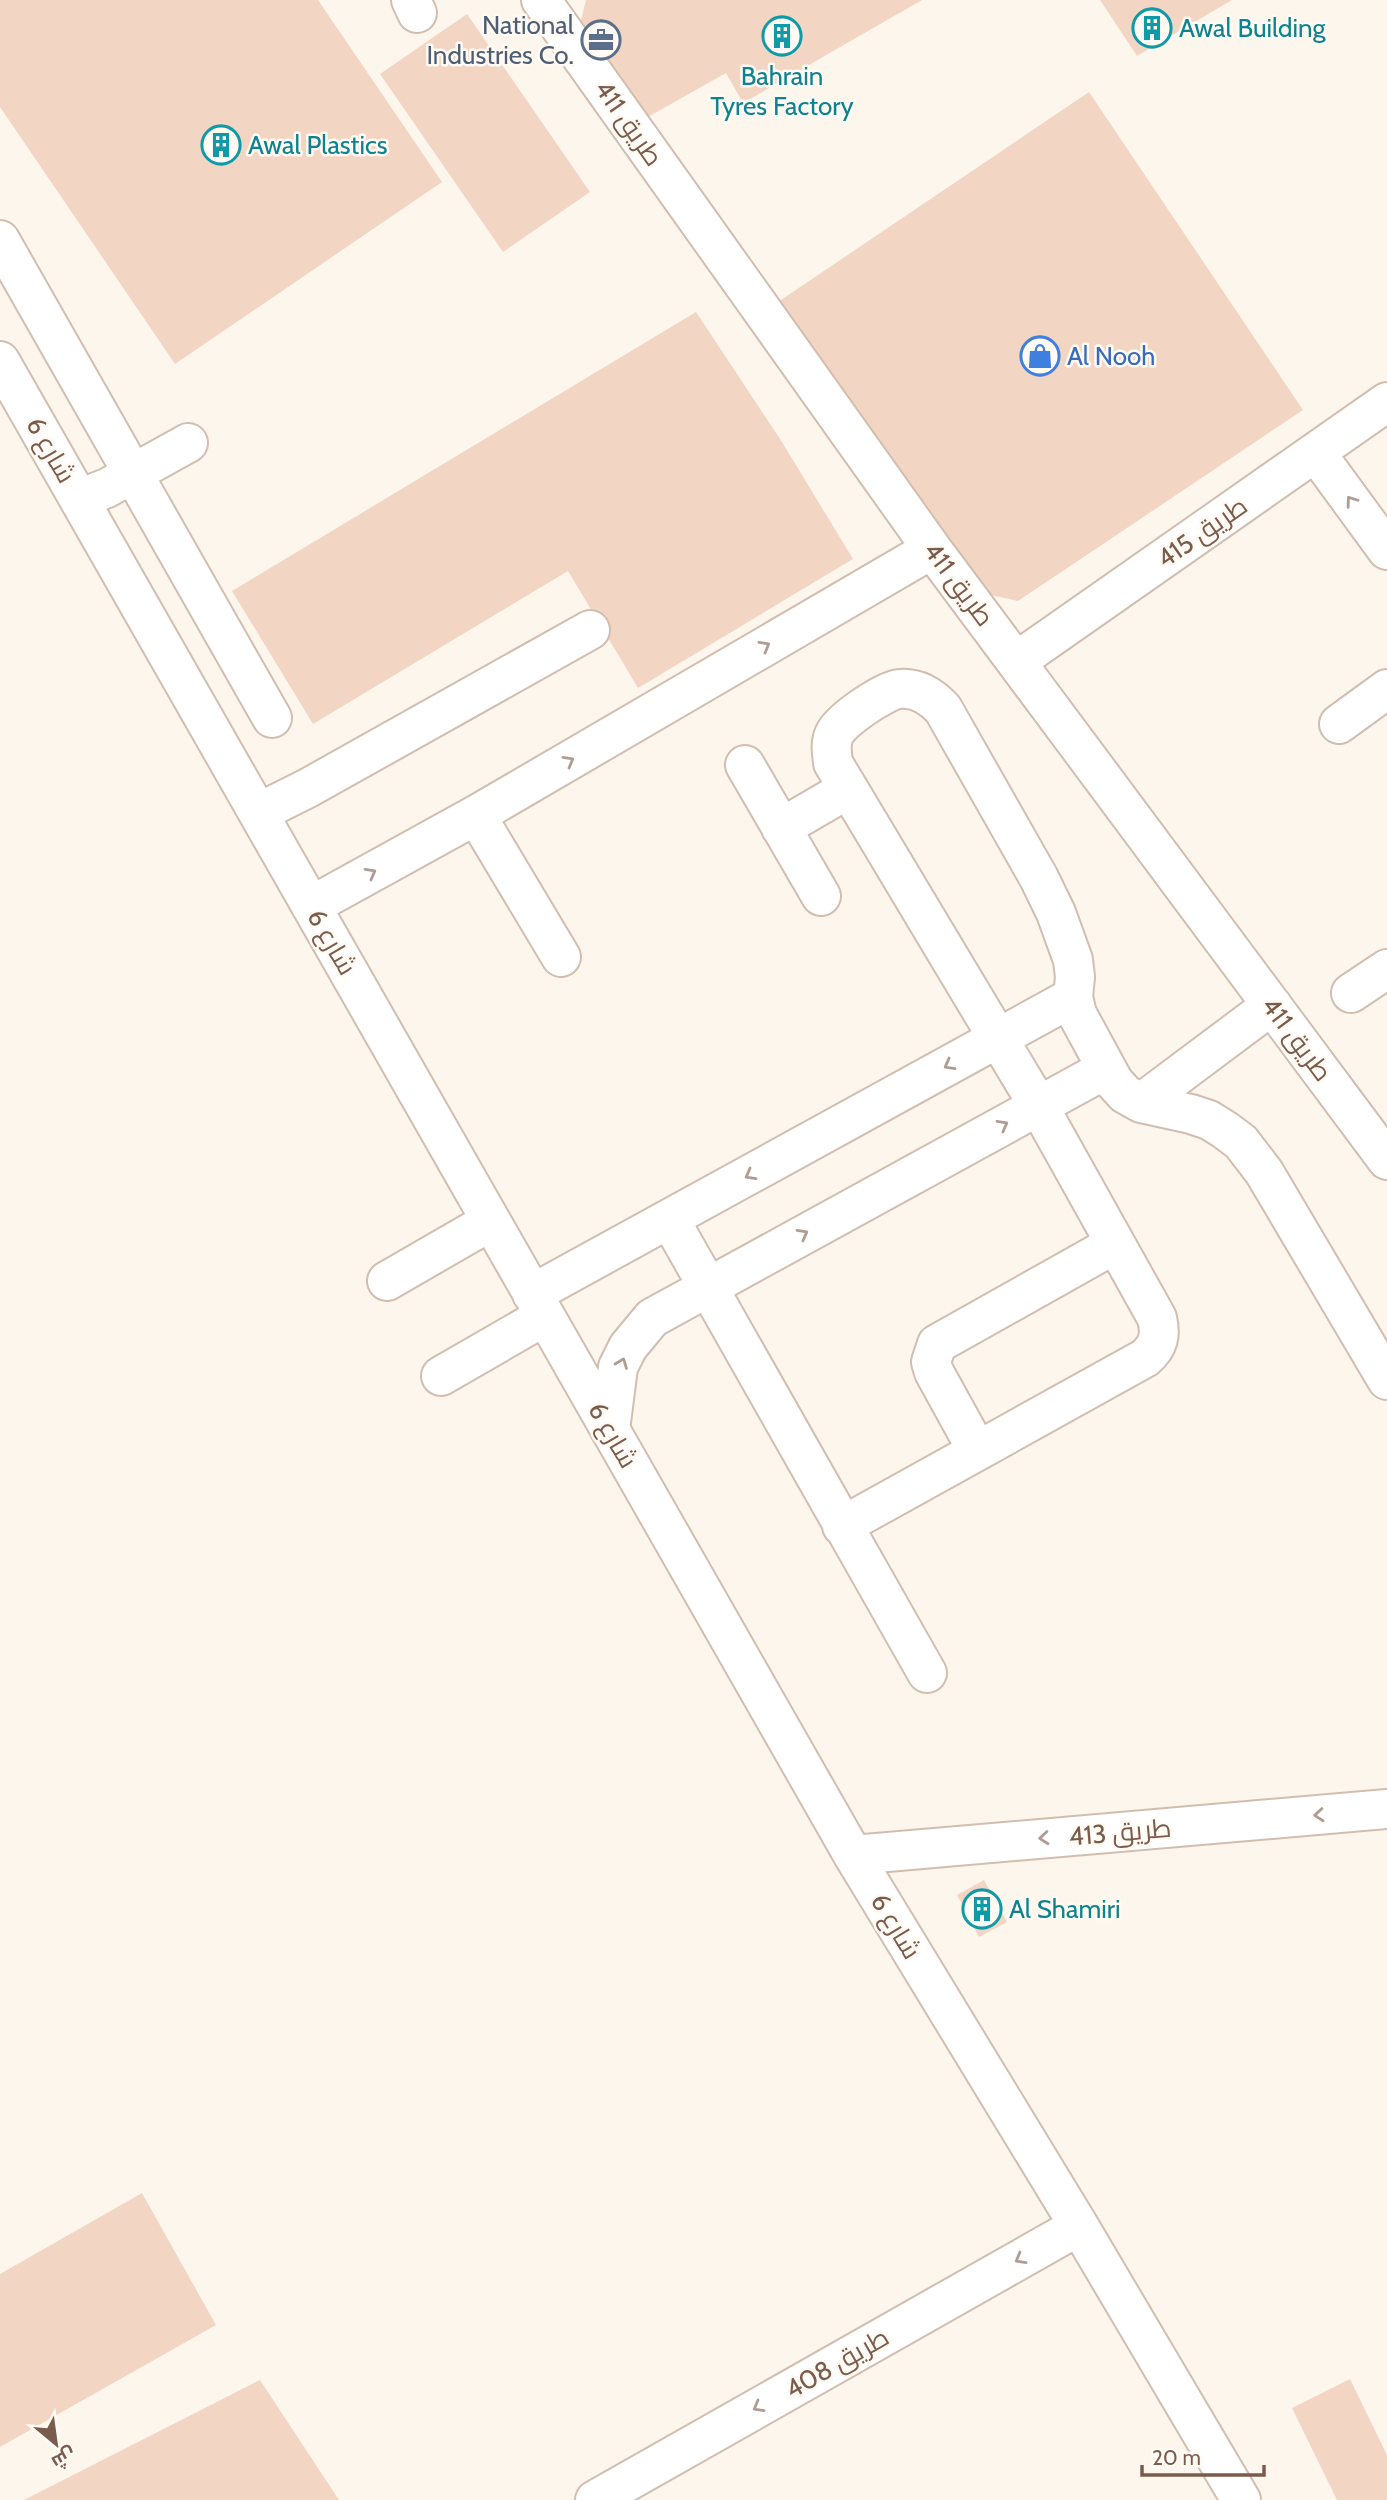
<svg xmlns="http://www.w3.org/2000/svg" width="1387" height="2500" font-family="Cabin,Cairo,sans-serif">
	<rect width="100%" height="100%" fill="#fdf6ec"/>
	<path fill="#f3d5c3" d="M0 0H318L442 182 175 364 0 107Z
		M586 0H922L743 103 726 73 639 122 581 20Z
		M1100 0H1232L1137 56Z
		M467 14 590 192 503 252 380 74Z
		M1089 92 1303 410 1018 601 973 591 778 302Z
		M696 312 782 442 853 559 638 688 568 571 313 724 232 591Z
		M984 1880 1007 1922 979 1937 957 1895Z
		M142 2193 216 2325 0 2447V2274Z
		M1350 2379 1387 2455V2500H1337L1292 2408Z
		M260 2380 339 2500H24Z"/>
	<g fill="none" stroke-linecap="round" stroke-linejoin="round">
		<g stroke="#d1beb0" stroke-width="42">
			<path id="minor" d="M411 0 417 13
				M541 0 932 549 1387 1160
				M0 240 272 718
				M0 361 853 1855 1079 2226 1241 2500
				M1316 453 1387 550
				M79 499 107 488 188 443
				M1017 661 1387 402
				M1339 724 1387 689
				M745 765 821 896
				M258 813 308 788 590 630
				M476 815 561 957
				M781 828 848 789
				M311 906 476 815 932 549
				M1351 993 1387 969
				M1141 1103 1272 1005
				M670 1220 927 1673
				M387 1281 491 1221
				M532 1294 1073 997
				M441 1376 545 1316
				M610 1430 618 1367 628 1347 652 1318 1106 1069
				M977 1450 934 1372 931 1362 937 1344 1115 1244
				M842 1526 1145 1358C1159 1346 1161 1335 1157 1318L1038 1105 833 763C832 753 830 744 834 735 839 721 884 691 899 689 917 687 931 696 943 709L1039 878 1056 913 1073 960 1075 977 1073 997 1077 1014 1114 1082 1125 1094 1141 1103 1191 1114 1209 1120 1225 1130 1241 1142 1264 1172 1387 1380
				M853 1855 1387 1809
				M595 2500 1079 2226"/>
		</g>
		<use href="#minor" stroke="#fff" stroke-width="38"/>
	</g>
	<defs><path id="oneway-chevron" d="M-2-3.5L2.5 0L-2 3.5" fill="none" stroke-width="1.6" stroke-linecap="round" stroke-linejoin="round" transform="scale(1.75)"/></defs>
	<g stroke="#af9d94">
		<use href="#oneway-chevron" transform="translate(1351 501) rotate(-126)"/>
		<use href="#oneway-chevron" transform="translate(765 646) rotate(-30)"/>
		<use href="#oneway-chevron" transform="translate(569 761) rotate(-30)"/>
		<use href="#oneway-chevron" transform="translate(371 873) rotate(-29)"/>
		<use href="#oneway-chevron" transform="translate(949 1065) rotate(151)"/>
		<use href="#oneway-chevron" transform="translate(1003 1125) rotate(-29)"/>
		<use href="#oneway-chevron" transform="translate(750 1175) rotate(151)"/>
		<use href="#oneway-chevron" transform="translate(803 1234) rotate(-29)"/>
		<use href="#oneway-chevron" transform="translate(622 1363) rotate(-69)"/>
		<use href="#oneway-chevron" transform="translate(1319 1815) rotate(175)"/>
		<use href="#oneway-chevron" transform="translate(1044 1838) rotate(175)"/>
		<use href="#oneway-chevron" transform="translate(1020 2259) rotate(150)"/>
		<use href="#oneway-chevron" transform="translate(758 2407) rotate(150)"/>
	</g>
	<defs>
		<g id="building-ring" transform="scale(2.0125)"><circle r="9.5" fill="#fffaf3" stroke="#0f9aa8" stroke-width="1.5"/><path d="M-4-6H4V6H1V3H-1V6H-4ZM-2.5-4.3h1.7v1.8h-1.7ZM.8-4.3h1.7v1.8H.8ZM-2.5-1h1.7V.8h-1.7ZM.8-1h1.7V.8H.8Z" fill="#0f9aa8"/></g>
		<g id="office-ring" transform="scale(2.0125)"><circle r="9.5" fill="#fffaf3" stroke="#5c6f8a" stroke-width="1.5"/><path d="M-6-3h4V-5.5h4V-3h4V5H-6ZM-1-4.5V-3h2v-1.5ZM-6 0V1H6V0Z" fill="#5c6f8a"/></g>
		<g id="shop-ring" transform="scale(2.0125)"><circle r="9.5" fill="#fffaf3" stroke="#3f7fe0" stroke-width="1.5"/><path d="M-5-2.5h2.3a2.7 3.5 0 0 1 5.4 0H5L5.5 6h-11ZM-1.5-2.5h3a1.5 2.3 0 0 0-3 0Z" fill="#3f7fe0"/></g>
	</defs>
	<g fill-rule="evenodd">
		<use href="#building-ring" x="1152" y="28"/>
		<use href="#building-ring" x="782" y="36"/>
		<use href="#office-ring" x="601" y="40"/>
		<use href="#building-ring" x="221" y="145"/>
		<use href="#shop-ring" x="1040" y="356"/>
		<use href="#building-ring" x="982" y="1909"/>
	</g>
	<g text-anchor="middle" stroke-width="5" stroke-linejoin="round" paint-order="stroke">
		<g font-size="26" fill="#4e5e75" stroke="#fffaf3" text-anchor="end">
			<text x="574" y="34">National<tspan x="574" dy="30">Industries Co.</tspan></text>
		</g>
		<g font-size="26" fill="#0d838f" stroke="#fffaf3" text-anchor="start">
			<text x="1179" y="37">Awal Building</text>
			<text x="782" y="85" text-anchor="middle">Bahrain<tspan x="782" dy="30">Tyres Factory</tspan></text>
			<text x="248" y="154">Awal Plastics</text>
			<text x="1009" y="1918">Al Shamiri</text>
		</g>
		<g font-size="26" fill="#7a5c4d" stroke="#fffaf3">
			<text transform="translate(629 123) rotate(55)" y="9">طريق 411</text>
			<text transform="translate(51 450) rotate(60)" y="9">شارع 6</text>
			<text transform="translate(1202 532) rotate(-35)" y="9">طريق 415</text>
			<text transform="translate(959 584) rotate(53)" y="9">طريق 411</text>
			<text transform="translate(332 942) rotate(60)" y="9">شارع 6</text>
			<text transform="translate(1297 1039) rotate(53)" y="9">طريق 411</text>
			<text transform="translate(613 1435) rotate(60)" y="9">شارع 6</text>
			<text transform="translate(1120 1832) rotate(-5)" y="9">طريق 413</text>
			<text transform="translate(896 1926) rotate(59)" y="9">شارع 6</text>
			<text transform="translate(837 2363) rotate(-30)" y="9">طريق 408</text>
		</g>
		<g font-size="26" fill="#366cbe" stroke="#fffaf3" text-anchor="start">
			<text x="1067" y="365">Al Nooh</text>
		</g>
	</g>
	<g transform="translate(56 2444) rotate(151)" stroke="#fffaf3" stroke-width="5" paint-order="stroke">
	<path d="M0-5L12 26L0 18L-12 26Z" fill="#7a5c4d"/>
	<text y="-10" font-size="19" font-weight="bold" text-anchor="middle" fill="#7a5c4d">ش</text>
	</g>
	<path d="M1142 2465v10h122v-10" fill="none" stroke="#7a5c4d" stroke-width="3.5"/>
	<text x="1152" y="2465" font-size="21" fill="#7a5c4d" stroke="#fffaf3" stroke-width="5" paint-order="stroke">20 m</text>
</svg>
